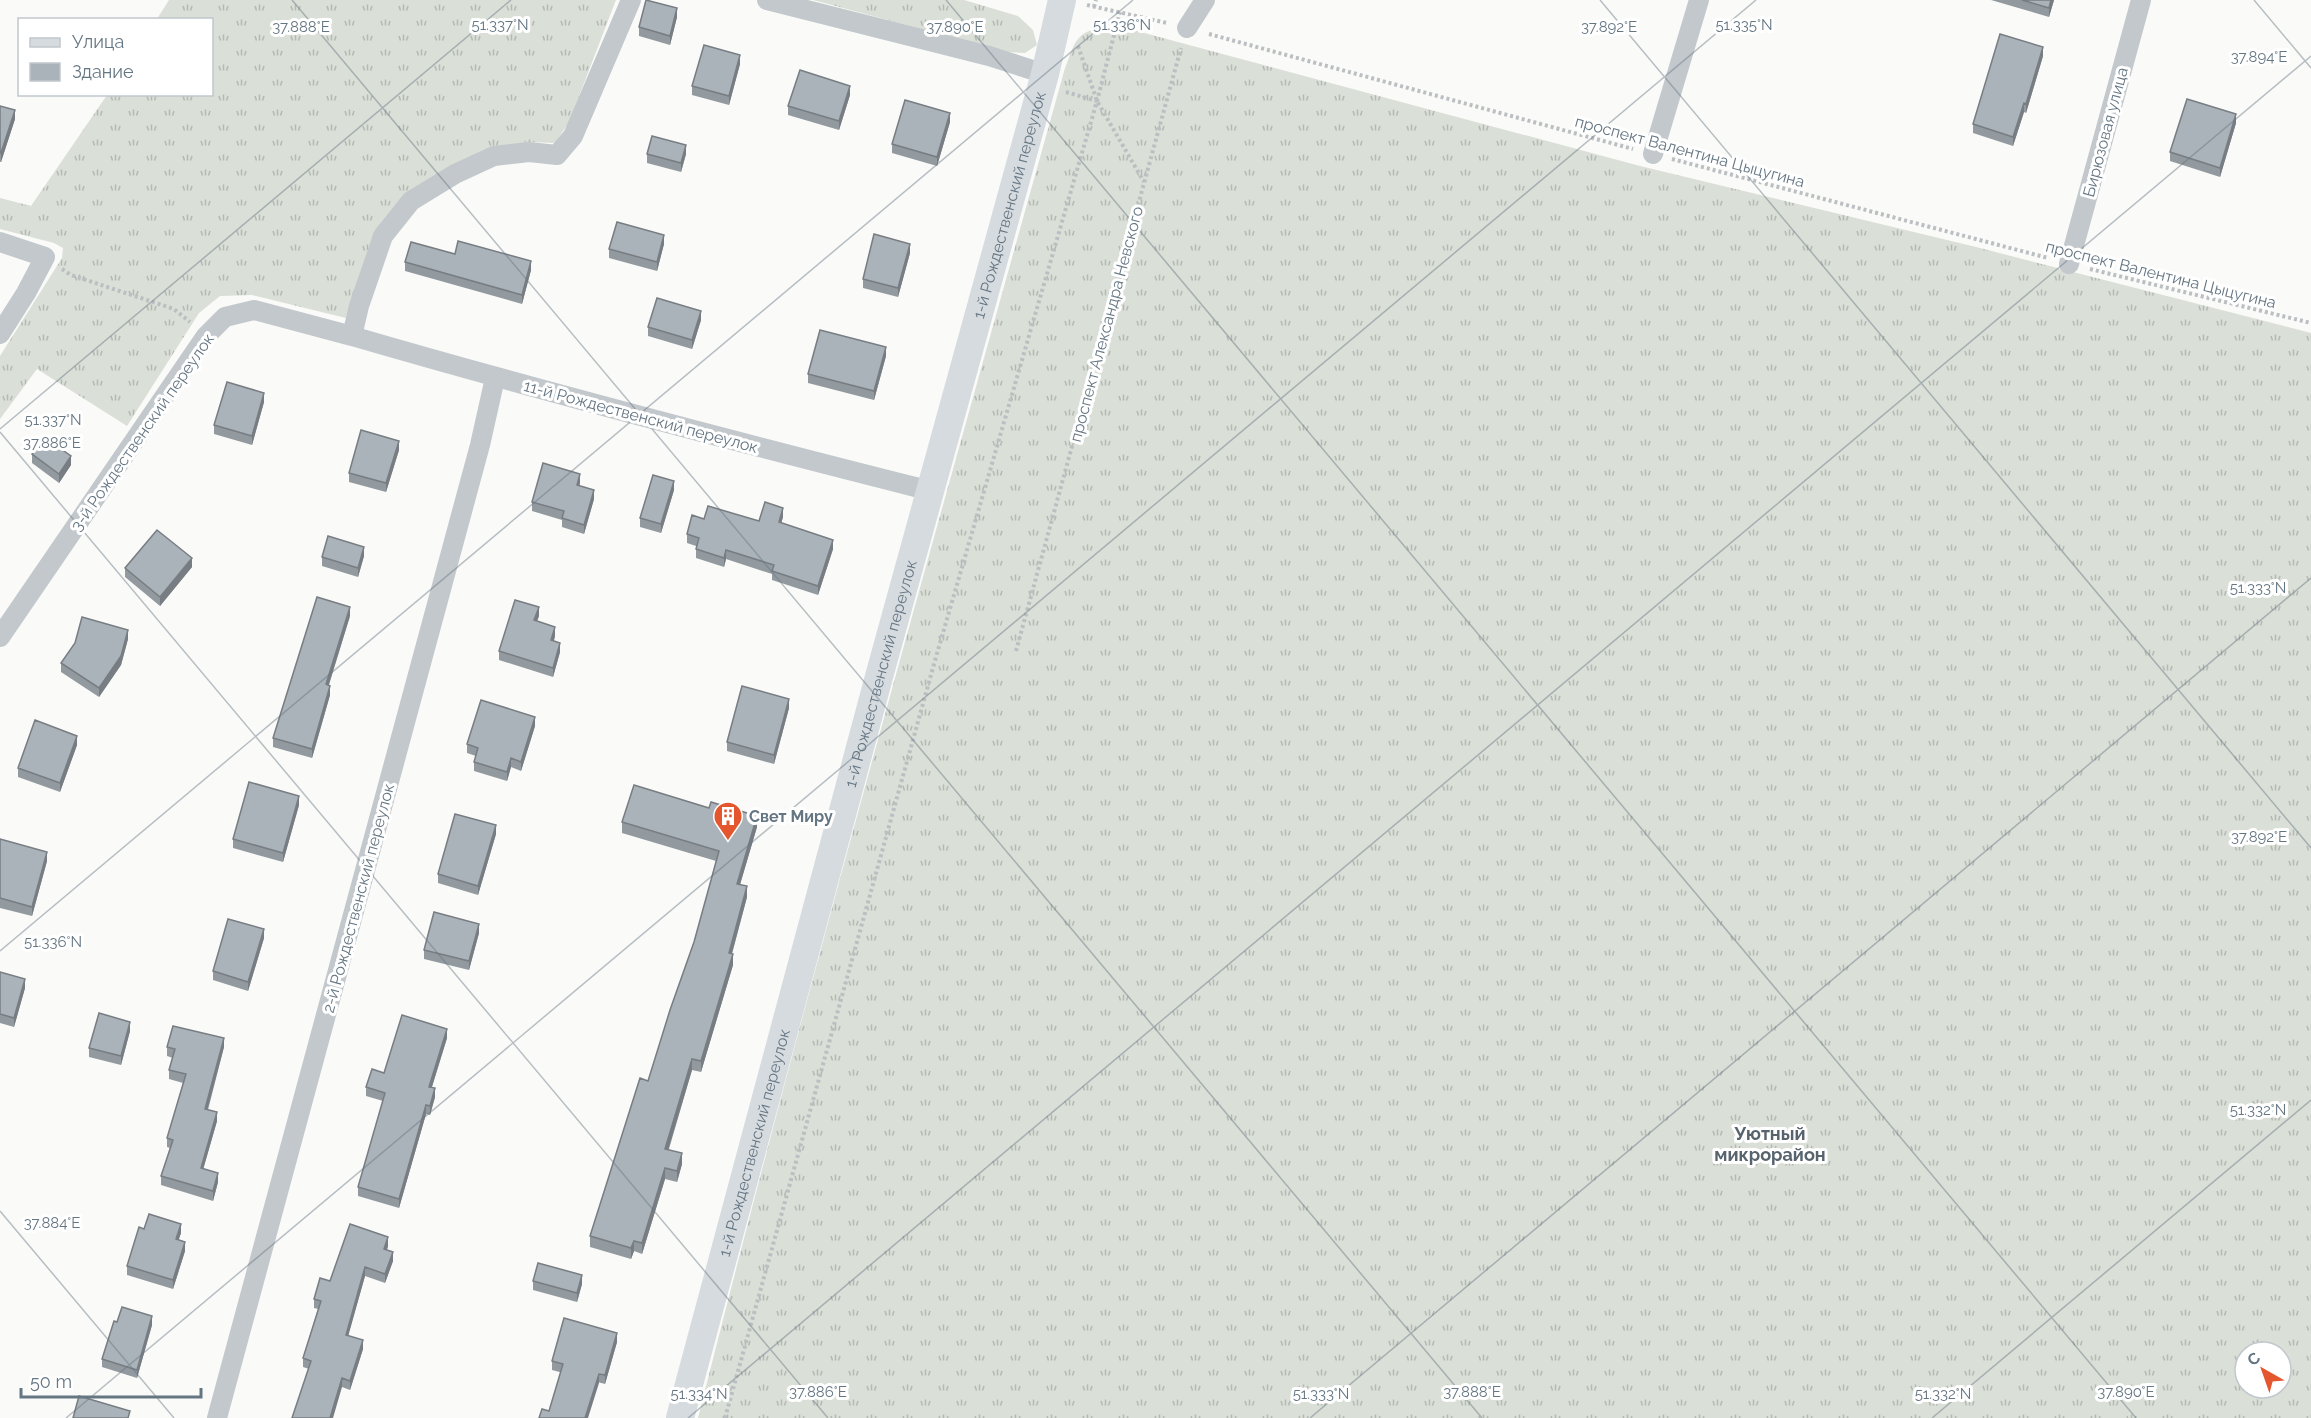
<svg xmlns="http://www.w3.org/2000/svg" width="2311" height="1418" font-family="Raleway,sans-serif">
	<defs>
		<pattern id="grass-tufts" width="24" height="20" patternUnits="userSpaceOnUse" patternTransform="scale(1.5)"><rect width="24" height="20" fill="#dadfd7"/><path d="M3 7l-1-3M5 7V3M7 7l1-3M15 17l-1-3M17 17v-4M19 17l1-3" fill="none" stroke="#b4b9b4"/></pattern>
	</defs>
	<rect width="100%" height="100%" fill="#fafaf8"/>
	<path fill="url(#grass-tufts)" fill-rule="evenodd" d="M169 0H616L569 122 555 143 528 142 490 149 401 202 369 246 346 318 252 295 220 296 199 313 127 426 37 369 0 419V356L62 258 63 248 54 243 0 229V198L31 206 107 95 212 94V20L157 19Z
		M813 0H964L1018 16 1033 30 1037 45 1025 53 1008 52Z
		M1102 27H1122L1640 166 1976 247 2311 333V1418H698C812 966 940 517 1065 68 1075 44 1074 33 1102 27ZM2245 1352H2281V1388H2245Z"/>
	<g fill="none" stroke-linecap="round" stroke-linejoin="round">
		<path stroke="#bbbfc2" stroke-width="4" stroke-dasharray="3 3" stroke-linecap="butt" d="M1087 5 1167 23
			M1094 7 1096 0
			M1209 34 1633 149
			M1078 46 1097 101 1144 182
			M1066 92 1097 101
			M1672 159 2048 258
			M62 269 71 275 174 309 190 322
			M2090 269 2311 323
			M1016 651 1181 48
			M725 1418 934 664 1097 101 1120 12"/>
		<path stroke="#c3c8cc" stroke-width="20" d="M767 0 989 56 1045 74
			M1187 28 1205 0
			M1653 154 1699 0
			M0 242 45 257 26 293 0 334
			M2069 264 2141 0
			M352 336C544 392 737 442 931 491
			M0 637 206 336 225 317 254 310 352 336 359 306 383 236 411 201 455 174 494 156 529 152 557 155 573 136 631 0
			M217 1418 480 445 495 378"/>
		<path stroke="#d6dbdf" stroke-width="28" id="s1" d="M680 1418 880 673 1045 74 1062 0"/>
	</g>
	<path fill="#929a9f" d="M1991 0H2054L2049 17Z
		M677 17 670 45 639 36V27Z
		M2043 56 2026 113 2024 112 2013 146 1973 133V124Z
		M740 64 729 105 692 95V86Z
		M850 95 839 130 788 115V106Z
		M0 106 15 119 1 162H0Z
		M950 122 937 166 892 153V144Z
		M2236 123 2220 177 2170 161V152Z
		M647 154H686L681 172 647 163Z
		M664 244 657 271 609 258V249Z
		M910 253 898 297 863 288V279Z
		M455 254 531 270 522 304 405 271V262Z
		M701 320 692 349 648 336V327Z
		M886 356 874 400 808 383V374Z
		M264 402 252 445 214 434V425Z
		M399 450 386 492 349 482V473Z
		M32 454 71 465 59 483 32 463Z
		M580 483 579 486 594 499 584 534 562 527V520L532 511V502Z
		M674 490 661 533 640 527V518Z
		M783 517 781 523 833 549 818 595 772 580V574L726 559 724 567 696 558V546L687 543V534L704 519 759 521Z
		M364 556 358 577 322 566V557Z
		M192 567 160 606 125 577V568Z
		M350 616 329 685 330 695 312 758 273 747V738Z
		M539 616 537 621 555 636 554 641 560 652 553 677 499 660V651Z
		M128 639 121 665 99 697 61 672V663Z
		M789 708 774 764 727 751V742Z
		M535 726 521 771 511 767 507 781 474 771V762L476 756 467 753V744Z
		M77 745 60 792 18 777V768Z
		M299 805 283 862 233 848V839Z
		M622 822 757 827 740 884 747 897 732 954 733 965 701 1072 692 1070 669 1149 682 1164 677 1182 665 1179 642 1254 634 1251 631 1259 590 1247V1236L648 1081 694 942 716 861 622 833Z
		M496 834 478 895 438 883V874Z
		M0 839 47 861 32 916 0 908Z
		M479 933 469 970 424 959V950Z
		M264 938 248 991 213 980V971Z
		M0 972 25 988 14 1027 0 1023Z
		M130 1031 121 1065 89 1057V1048Z
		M447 1038 432 1087 435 1097 430 1115 426 1114 399 1208 358 1196V1187L383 1101 366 1096V1087L384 1073Z
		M167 1047H224L208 1110 217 1121 203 1169 218 1182 213 1201 161 1185V1176L170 1148 167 1147V1138L183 1083 169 1079V1070L173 1058 167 1056Z
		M144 1229 181 1233 178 1240 185 1251 173 1289 127 1275V1266Z
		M388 1246 387 1250 393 1261 385 1283 365 1276 348 1335 363 1349 350 1390 342 1387 309 1369 303 1367V1358L318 1309 314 1308V1299L330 1281Z
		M533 1281 582 1284 577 1302 533 1290Z
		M152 1325 137 1378 102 1367V1359Z
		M617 1342 605 1384 552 1370V1361Z"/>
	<path fill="#777d82" d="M2051 0H2054L2049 17V8Z
		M677 8V17L670 45V36Z
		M2043 47V56L2026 113V104Z
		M740 55V64L729 105V96Z
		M850 86V95L839 130V121Z
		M2024 103V112L2013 146V137Z
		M15 110V119L1 162V153Z
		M950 113V122L937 166V157Z
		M2236 114V123L2220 177V168Z
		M686 145V154L681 172V163Z
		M664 235V244L657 271V262Z
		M910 244V253L898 297V288Z
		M531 261V270L522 304V295Z
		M701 311V320L692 349V340Z
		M886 347V356L874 400V391Z
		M264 393V402L252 445V436Z
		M399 441V450L386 492V483Z
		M71 456V465L59 483V474Z
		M580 474V483L577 494V485Z
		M674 481V490L661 533V524Z
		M594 490V499L584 534V525Z
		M783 508V517L779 531V522Z
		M833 540V549L818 595V586Z
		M364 547V556L358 577V568Z
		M726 550V559L724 567V558Z
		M192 558V567L160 606V597Z
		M350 607V616L326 693V684Z
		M539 607V616L534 629V620Z
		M555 627V636L551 649V640Z
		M128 630V639L121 665 99 697V688Z
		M560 643V652L553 677V668Z
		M330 686V695L312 758V749Z
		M789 699V708L774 764V755Z
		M535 717V726L521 771V762Z
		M77 736V745L60 792V783Z
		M511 758V767L507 781V772Z
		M299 796V805L283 862V853Z
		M757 816V827L737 895V884Z
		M496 825V834L478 895V886Z
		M47 852V861L32 916V907Z
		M747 886V897L729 964V953Z
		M479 924V933L469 970V961Z
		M264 929V938L248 991V982Z
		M733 954V965L701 1072V1061Z
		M25 979V988L14 1027V1018Z
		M130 1022V1031L121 1065V1056Z
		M447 1029V1038L429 1096V1087Z
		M224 1038V1047L205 1118V1109Z
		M692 1059V1070L665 1160V1149Z
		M435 1088V1097L430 1115V1106Z
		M426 1105V1114L399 1208V1199Z
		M217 1112V1121L201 1177V1168Z
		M682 1153V1164L677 1182V1171Z
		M665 1168V1179L642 1254V1243Z
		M218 1173V1182L213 1201V1191Z
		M181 1224V1233L176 1248V1239Z
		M388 1237V1246L384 1258V1249Z
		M634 1241V1251L631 1259V1248Z
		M185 1242V1251L173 1289V1280Z
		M393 1252V1261L385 1283V1274Z
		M365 1267V1276L346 1344V1335Z
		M582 1275V1284L577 1302V1293Z
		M152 1316V1325L137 1378V1370Z
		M617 1333V1342L605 1384V1375Z
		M363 1340V1349L350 1390V1381Z
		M599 1374V1383L588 1418H585Z
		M342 1378V1387L333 1418H330Z"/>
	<path fill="#aab3b9" stroke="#777d82" stroke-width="1.5" d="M646 0 677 8 670 36 639 27Z
		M2022 0H2051L2049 8Z
		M2000 34 2043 47 2026 104 2024 103 2013 137 1973 124Z
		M704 45 740 55 729 96 692 86Z
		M800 70 850 86 839 121 788 106Z
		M2187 99 2236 114 2220 168 2170 152Z
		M905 100 950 113 937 157 892 144Z
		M0 106 15 110 1 153H0Z
		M652 136 686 145 681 163 647 154Z
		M617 222 664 235 657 262 609 249Z
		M874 234 910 244 898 288 863 279Z
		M458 241 531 261 522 295 405 262 411 242 455 254Z
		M657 298 701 311 692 340 648 327Z
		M820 330 886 347 874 391 808 374Z
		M227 382 264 393 252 436 214 425Z
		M361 430 399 441 386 483 349 473Z
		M44 437 71 456 59 474 32 454Z
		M543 463 580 474 577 485 594 490 584 525 562 518 564 511 532 502Z
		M653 475 674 481 661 524 640 518Z
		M765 502 783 508 779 522 833 540 818 586 772 571 774 565 726 550 724 558 696 549 699 538 687 534 692 515 704 519 708 506 759 521Z
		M157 530 192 558 160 597 125 568Z
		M328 536 364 547 358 568 322 557Z
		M317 597 350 607 326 684 330 686 312 749 273 738Z
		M515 600 539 607 534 620 555 627 551 640 560 643 553 668 499 651Z
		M82 617 128 630 121 656 99 688 61 663 75 643Z
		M742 686 789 699 774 755 727 742Z
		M481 700 535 717 521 762 511 758 507 772 474 762 478 748 467 744Z
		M35 720 77 736 60 783 18 768Z
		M249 782 299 796 283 853 233 839Z
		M634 785 709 808 711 802 757 816 737 884 747 886 729 953 733 954 701 1061 692 1059 665 1149 682 1153 677 1171 665 1168 642 1243 634 1241 631 1248 590 1236 640 1078 648 1081 670 1010 694 942 719 851 622 822Z
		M455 814 496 825 478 886 438 874Z
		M0 839 47 852 32 907 0 898Z
		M434 912 479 924 469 961 424 950Z
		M228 919 264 929 248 982 213 971Z
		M0 972 25 979 14 1018 0 1014Z
		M99 1013 130 1022 121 1056 89 1048Z
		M402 1015 447 1029 429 1087 435 1088 430 1106 426 1105 399 1199 358 1187 385 1093 366 1087 372 1069 384 1073Z
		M173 1026 224 1038 205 1109 217 1112 201 1168 218 1173 213 1191 161 1176 173 1140 167 1138 186 1074 169 1070 175 1049 167 1047Z
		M149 1214 181 1224 176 1239 185 1242 173 1280 127 1266 139 1227 144 1229Z
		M350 1224 388 1237 384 1249 393 1252 385 1274 365 1267 346 1335 363 1340 350 1381 342 1378 330 1418H292L311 1361 303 1358 321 1301 314 1299 320 1278 330 1281Z
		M538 1263 582 1275 577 1293 533 1281Z
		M122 1307 152 1316 137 1370 102 1359 114 1321 117 1322Z
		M564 1318 617 1333 605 1375 599 1374 585 1418H539L542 1409 549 1411 563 1364 552 1361Z
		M79 1396 130 1411 128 1418H73Z"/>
	<path fill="none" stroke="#657683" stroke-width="1.5" stroke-opacity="0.45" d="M292 0 1482 1418M946 0 2136 1418M1600 0 2311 848M2254 0 2311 68M0 429 511 0M0 432 828 1418M0 951 1133 0M0 1211 174 1418M66 1418 1756 0M688 1418 2311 56M1310 1418 2311 578M1932 1418 2311 1100"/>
	<defs>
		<g id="building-pin" transform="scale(1.5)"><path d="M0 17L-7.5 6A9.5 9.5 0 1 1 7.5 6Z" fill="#e4572e" stroke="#fff"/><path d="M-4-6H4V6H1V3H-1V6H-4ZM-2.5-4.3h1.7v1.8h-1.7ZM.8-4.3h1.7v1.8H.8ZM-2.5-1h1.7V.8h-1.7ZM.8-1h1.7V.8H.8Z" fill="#fff"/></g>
	</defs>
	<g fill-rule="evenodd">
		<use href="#building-pin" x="728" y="816"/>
	</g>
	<g text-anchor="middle" stroke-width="6" stroke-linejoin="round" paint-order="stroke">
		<g font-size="16" fill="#657683" stroke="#fff">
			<text transform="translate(2105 132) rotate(-75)" y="6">Бирюзовая улица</text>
			<text transform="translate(1690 151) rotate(15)" y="6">проспект Валентина Цыцугина</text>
			<text dy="6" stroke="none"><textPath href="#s1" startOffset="1257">1-й Рождественский переулок</textPath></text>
			<text transform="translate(2161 274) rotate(14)" y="6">проспект Валентина Цыцугина</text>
			<text transform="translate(1106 324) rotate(-75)" y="6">проспект Александра Невского</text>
			<text transform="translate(641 416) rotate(15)" y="6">11-й Рождественский переулок</text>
			<text transform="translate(142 432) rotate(-55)" y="6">3-й Рождественский переулок</text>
			<text dy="6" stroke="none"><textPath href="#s1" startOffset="771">1-й Рождественский переулок</textPath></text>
			<text transform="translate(358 898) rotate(-75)" y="6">2-й Рождественский переулок</text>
			<text dy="6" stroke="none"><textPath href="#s1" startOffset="285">1-й Рождественский переулок</textPath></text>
		</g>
		<g font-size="16" font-weight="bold" fill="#657683" stroke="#fff" text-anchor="start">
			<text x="749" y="822">Свет Миру</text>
		</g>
		<g font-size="18" font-weight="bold" fill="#57646e" stroke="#fff">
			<text x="1770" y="1140">Уютный<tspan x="1770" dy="21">микрорайон</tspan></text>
		</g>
	</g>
	<g font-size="15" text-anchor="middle" fill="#657683" stroke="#fff" stroke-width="6" stroke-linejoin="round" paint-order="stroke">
		<text x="500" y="30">51.337°N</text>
		<text x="1122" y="30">51.336°N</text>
		<text x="1744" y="30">51.335°N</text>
		<text x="301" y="32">37.888°E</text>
		<text x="955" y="32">37.890°E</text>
		<text x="1609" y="32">37.892°E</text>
		<text x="2259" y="62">37.894°E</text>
		<text x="53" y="425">51.337°N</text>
		<text x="52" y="448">37.886°E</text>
		<text x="2258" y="593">51.333°N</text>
		<text x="2259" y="842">37.892°E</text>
		<text x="53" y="947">51.336°N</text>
		<text x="2258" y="1115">51.332°N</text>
		<text x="52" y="1228">37.884°E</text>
		<text x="818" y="1397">37.886°E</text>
		<text x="1472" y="1397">37.888°E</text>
		<text x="2126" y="1397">37.890°E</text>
		<text x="699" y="1399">51.334°N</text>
		<text x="1321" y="1399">51.333°N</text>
		<text x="1943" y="1399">51.332°N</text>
	</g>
	<rect x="18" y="18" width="195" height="78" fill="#ffffff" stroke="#c1c8cd" stroke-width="1.5"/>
	<rect x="30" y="38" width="30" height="9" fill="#d6dbdf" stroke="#c1c8cd" stroke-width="1.5"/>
	<text x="72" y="48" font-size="18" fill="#657683">Улица</text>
	<rect x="30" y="63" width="30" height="18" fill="#aab3b9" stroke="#c1c8cd" stroke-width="1.5"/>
	<text x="72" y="78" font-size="18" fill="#657683">Здание</text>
	<g transform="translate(2263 1370) rotate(320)"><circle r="28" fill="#ffffff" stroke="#c1c8cd" stroke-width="1.5"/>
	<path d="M0-4.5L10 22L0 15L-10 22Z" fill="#e4572e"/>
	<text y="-9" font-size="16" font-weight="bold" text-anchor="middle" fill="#657683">С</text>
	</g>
	<path d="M21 1388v9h180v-9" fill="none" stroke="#657683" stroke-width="3"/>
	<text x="30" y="1388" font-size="18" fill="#657683" stroke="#ffffff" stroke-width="4.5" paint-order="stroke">50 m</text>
</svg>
